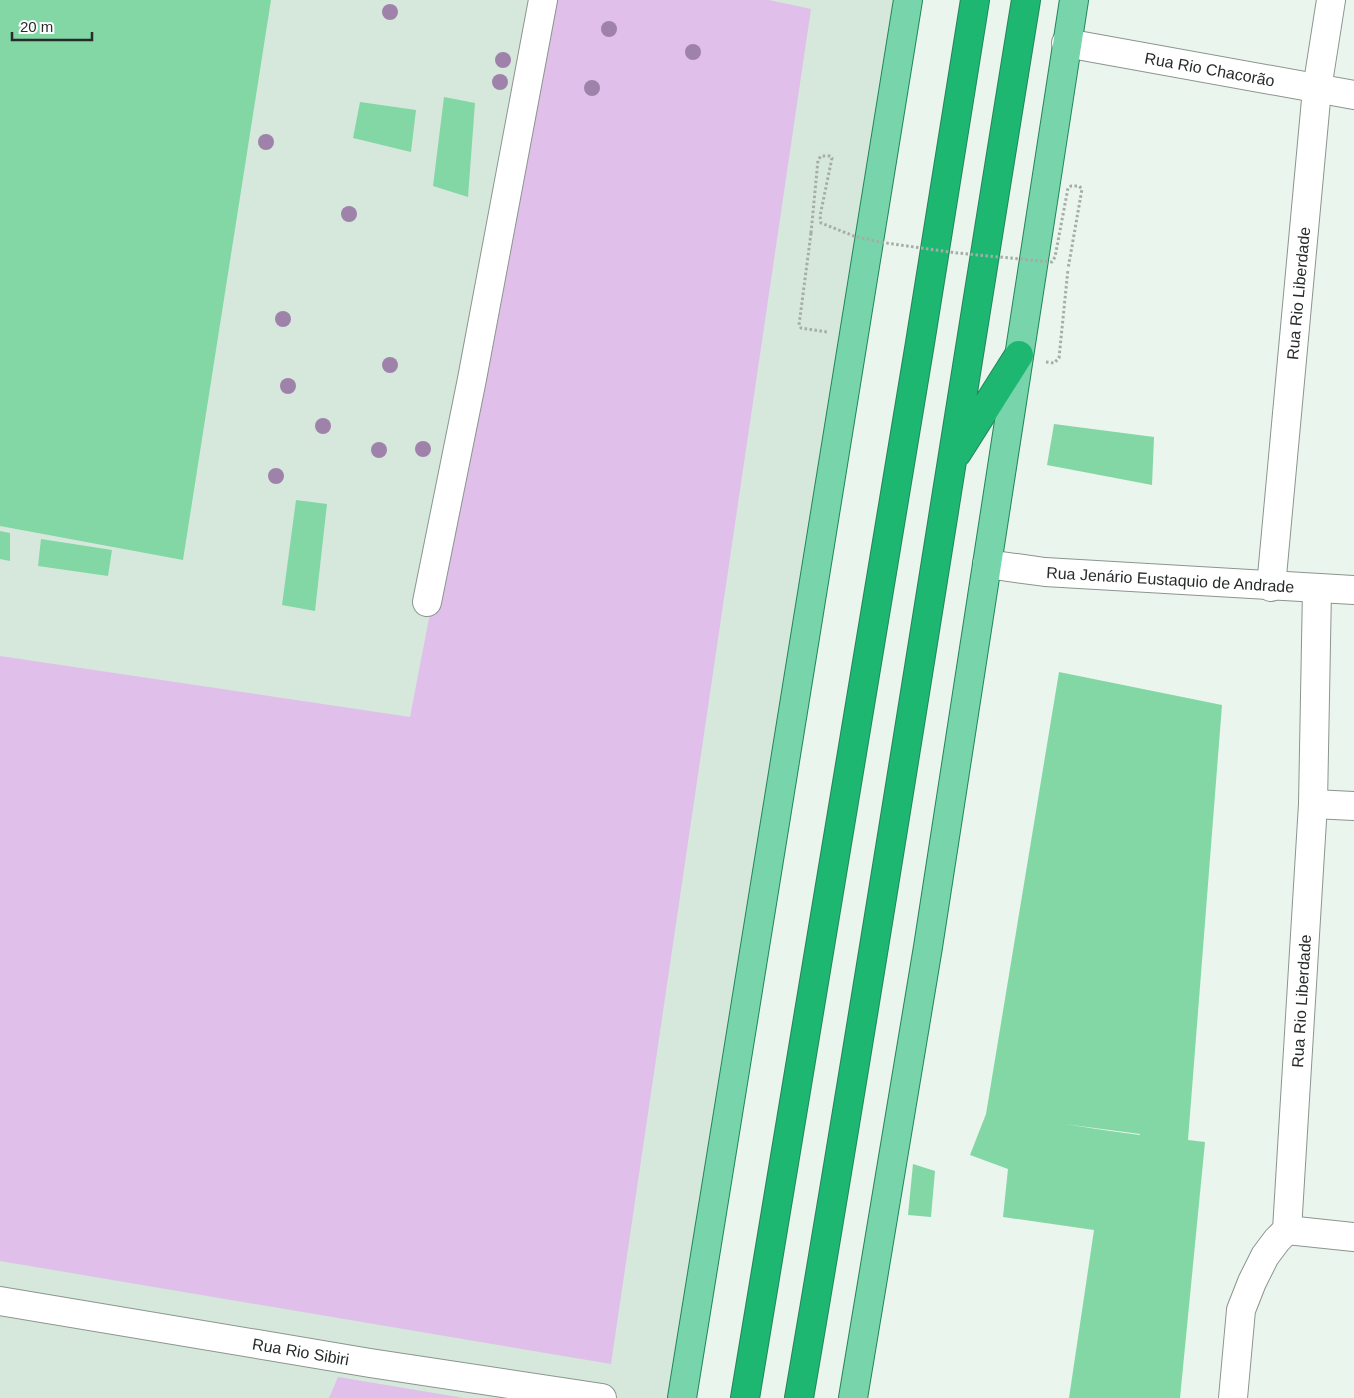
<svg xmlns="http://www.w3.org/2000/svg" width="1354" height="1398" font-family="Arial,sans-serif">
	<rect width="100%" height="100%" fill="#eaf5ed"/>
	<path fill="#d6e8dc" d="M0 0H910L692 1398H0Z"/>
	<path fill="#e0bfea" d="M548 0H769L811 9 611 1364 0 1261V656L410 717Z
		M338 1377 464 1398H329Z"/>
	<path fill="#82d7a5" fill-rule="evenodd" d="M0 0H271L183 560 0 526Z
		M444 97 475 103 468 197 433 186Z
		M360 102 416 110 411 152 353 138Z
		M1054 424 1154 437 1152 485 1047 465Z
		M296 500 327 504 315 611 282 605Z
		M0 531 10 533V561L0 559Z
		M41 539 112 550 108 576 38 566Z
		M1059 672 1222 705 1188 1140 1205 1142 1180 1398H1069L1094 1230 1003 1217 1008 1169 970 1155 986 1114ZM1064 1124 1140 1134V1135L1110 1131Z
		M913 1164 935 1171 931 1217 908 1215Z"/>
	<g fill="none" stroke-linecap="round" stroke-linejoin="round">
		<g stroke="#8b958e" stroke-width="30">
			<g id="minor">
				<path id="s1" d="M1066 43 1354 95"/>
				<path id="s2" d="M987 564 1045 572 1354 590"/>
				<path id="s3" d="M1271 587 1317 89 1331 0"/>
				<path d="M427 602 472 379 543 0"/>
				<path d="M1313 804 1354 806"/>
				<path d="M1287 1230 1354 1237"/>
				<path id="s4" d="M0 1301 370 1363 602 1398"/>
				<path id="s5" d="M1233 1398 1241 1310 1252 1282 1265 1256 1277 1240 1287 1230 1313 804 1317 589"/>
			</g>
		</g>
		<g stroke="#218658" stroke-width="30">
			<path id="major" d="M682 1398 908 0
				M853 1398 928 947 1074 0"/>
		</g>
		<g stroke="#218658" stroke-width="30">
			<path id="highway" d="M957 453 1019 355
				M745 1398 920 343 975 0
				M799 1398C879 933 950 466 1026 0"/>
		</g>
		<path stroke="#a4ada7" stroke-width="3" stroke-dasharray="2.5 2.5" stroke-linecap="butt" d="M811 233 799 325 801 328 827 332
			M1046 362 1054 363 1059 358 1068 269"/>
		<use href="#minor" stroke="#fff" stroke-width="28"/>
		<use href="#major" stroke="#78d4aa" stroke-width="28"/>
		<use href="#highway" stroke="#1eb772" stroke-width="28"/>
		<path stroke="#a4ada7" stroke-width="3" stroke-dasharray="2.5 2.5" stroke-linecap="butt" d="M811 233 818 160 821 156H830L832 158 820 216 821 223 854 236 879 242 957 253 1052 262 1055 257 1068 188 1071 186H1079L1082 189 1068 269"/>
	</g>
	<g fill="#9f82aa">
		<circle cx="390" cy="12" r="8"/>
		<circle cx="609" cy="29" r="8"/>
		<circle cx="693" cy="52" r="8"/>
		<circle cx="503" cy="60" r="8"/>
		<circle cx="500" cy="82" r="8"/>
		<circle cx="592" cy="88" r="8"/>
		<circle cx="266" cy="142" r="8"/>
		<circle cx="349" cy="214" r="8"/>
		<circle cx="283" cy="319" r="8"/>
		<circle cx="390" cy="365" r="8"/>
		<circle cx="288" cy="386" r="8"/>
		<circle cx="323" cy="426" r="8"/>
		<circle cx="423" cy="449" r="8"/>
		<circle cx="379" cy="450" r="8"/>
		<circle cx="276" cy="476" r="8"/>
	</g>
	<g text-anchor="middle" stroke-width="4" stroke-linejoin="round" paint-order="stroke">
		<g font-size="16" fill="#272b29" stroke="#fff">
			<text dy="6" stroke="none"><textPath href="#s1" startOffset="146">Rua Rio Chacorão</textPath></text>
			<text dy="6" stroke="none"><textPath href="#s3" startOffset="295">Rua Rio Liberdade</textPath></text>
			<text dy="6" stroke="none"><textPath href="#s2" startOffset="184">Rua Jenário Eustaquio de Andrade</textPath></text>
			<text dy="6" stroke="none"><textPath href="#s5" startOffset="411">Rua Rio Liberdade</textPath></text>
			<text dy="6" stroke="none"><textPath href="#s4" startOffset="305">Rua Rio Sibiri</textPath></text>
		</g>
	</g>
	<path d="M12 32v8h80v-8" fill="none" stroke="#272b29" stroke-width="2.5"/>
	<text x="20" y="32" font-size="15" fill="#272b29" stroke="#ffffff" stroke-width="4" paint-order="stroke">20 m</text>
</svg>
